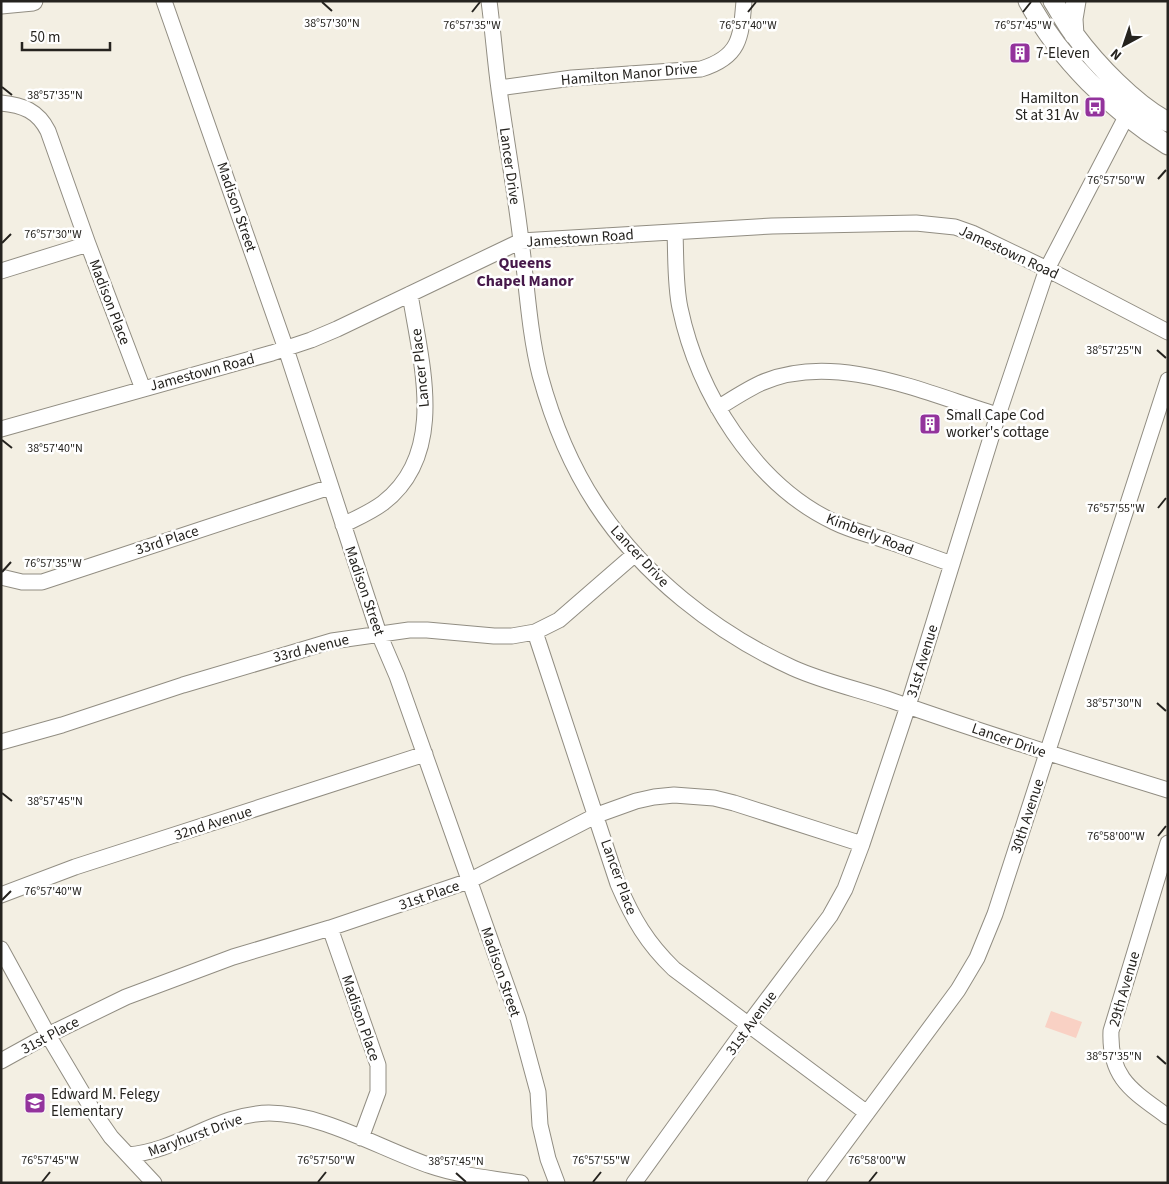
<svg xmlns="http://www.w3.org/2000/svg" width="1169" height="1184" font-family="'Source Sans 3',sans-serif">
	<rect width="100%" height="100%" fill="#f3efe3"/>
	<path fill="#f9d1c4" d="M1051 1011 1082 1022 1076 1038 1045 1027Z"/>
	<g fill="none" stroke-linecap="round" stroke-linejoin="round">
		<g stroke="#918d82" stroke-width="17">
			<path id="minor" d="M164 1 286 349 379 634 397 676 518 1018 538 1092 540 1125 548 1159 557 1183
				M489 1C493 31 495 60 499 89 506 140 515 190 521 241 527 286 529 331 540 375 552 419 571 466 596 504 642 575 716 633 793 668 824 682 861 690 893 701 984 733 1076 762 1168 790
				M499 88 572 78 701 69C740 57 741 38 744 1
				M1 103C23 105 38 111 48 131L88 244 143 389
				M675 232C676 256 675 285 680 308 698 393 754 484 834 522 850 530 867 534 884 540 906 547 929 556 952 564
				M1 271 88 244
				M718 408C732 399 746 390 761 383 835 350 927 394 998 415
				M1 429 272 353 311 340 337 329 521 241 772 226 916 223 955 227 972 233 1047 269 1168 332
				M343 525C357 518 371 512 383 503 448 453 421 363 410 294
				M1 577 22 582H42L330 487
				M535 632 618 884C633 919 647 943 674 969L867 1113
				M1 742 62 725 183 685 332 641 409 630H427L494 636H512L535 632 559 620 635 554
				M1168 843 1111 1031C1109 1079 1133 1091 1168 1117
				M1 895 75 867 425 754
				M330 928 378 1065V1092L361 1138
				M1 949 48 1035 95 1114 111 1137 154 1183
				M1 1061 48 1035 126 997 233 957 330 928 469 881 597 815 636 801 654 797 674 795 714 798 734 803 862 844
				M128 1155C179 1151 216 1114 269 1113 322 1113 381 1149 431 1166 460 1176 491 1178 521 1183
				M634 1183 748 1025 830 916 845 889 862 844 908 706 998 415 1047 269 1126 117 1133 108
				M815 1183 958 990 977 958 995 914 1168 380"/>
		</g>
		<g stroke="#918d82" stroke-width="21">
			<path id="major" d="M1028 1C1060 60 1112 110 1168 145
				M1053 1C1060 12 1066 24 1074 34 1096 64 1135 105 1168 122
				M1 4 33 1
				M1074 35 1073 19 1076 1"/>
		</g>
		<use href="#minor" stroke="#fff" stroke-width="15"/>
		<use href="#major" stroke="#fff" stroke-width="19"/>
	</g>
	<path fill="none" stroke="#25231f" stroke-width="2" d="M322 2 332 11M472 12 480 2M748 12 756 2M1023 12 1031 2M2 87 12 95M1158 179 1166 170M2 243 11 234M1157 350 1166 358M2 440 12 448M1158 508 1166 498M2 572 11 562M1157 703 1166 711M2 793 12 801M1158 836 1166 826M2 900 11 891M1157 1056 1166 1064M456 1173 466 1182M42 1182 50 1172M318 1182 326 1172M593 1182 601 1172M869 1182 877 1172"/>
	<defs>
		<g id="building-square" transform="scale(1.125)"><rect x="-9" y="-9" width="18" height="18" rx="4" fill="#93339c" stroke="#fff"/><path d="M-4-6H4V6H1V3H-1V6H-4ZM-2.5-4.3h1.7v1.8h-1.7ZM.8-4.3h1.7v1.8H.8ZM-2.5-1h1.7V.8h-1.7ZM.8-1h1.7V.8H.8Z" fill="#fff"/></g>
		<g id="bus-square" transform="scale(1.125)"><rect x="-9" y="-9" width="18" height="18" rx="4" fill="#93339c" stroke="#fff"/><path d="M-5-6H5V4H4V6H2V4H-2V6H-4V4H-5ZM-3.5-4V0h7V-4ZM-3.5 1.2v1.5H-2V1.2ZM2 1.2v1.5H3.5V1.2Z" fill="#fff"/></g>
		<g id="school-square" transform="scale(1.125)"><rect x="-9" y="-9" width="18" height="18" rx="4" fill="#93339c" stroke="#fff"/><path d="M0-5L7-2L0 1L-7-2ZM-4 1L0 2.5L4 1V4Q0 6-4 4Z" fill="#fff"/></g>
	</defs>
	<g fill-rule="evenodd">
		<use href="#building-square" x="1020" y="53"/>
		<use href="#bus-square" x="1095" y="107"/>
		<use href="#building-square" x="930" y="424"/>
		<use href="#school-square" x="35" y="1103"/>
	</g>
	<g text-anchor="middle" stroke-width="5" stroke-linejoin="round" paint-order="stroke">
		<g font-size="15" fill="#25231f" stroke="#fff" text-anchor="start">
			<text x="1036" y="58">7-Eleven</text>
			<text x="1079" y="103" text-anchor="end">Hamilton<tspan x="1079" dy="17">St at 31 Av</tspan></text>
			<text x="946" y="420">Small Cape Cod<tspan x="946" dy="17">worker's cottage</tspan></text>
			<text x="51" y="1099">Edward M. Felegy<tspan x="51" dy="17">Elementary</tspan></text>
		</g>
		<g font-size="15" fill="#25231f" stroke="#fff">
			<text transform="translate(629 74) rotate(-5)" y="5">Hamilton Manor Drive</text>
			<text transform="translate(510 166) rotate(82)" y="5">Lancer Drive</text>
			<text transform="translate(237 207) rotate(71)" y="5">Madison Street</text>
			<text transform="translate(580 238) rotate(-4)" y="5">Jamestown Road</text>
			<text transform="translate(1009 252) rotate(25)" y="5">Jamestown Road</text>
			<text transform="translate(110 302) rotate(69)" y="5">Madison Place</text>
			<text transform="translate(420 368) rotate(-96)" y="5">Lancer Place</text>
			<text transform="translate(202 372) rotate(-15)" y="5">Jamestown Road</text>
			<text transform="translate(870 534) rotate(21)" y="5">Kimberly Road</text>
			<text transform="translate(167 540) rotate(-18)" y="5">33rd Place</text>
			<text transform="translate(640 556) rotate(47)" y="5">Lancer Drive</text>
			<text transform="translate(365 591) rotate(71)" y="5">Madison Street</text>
			<text transform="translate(311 648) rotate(-14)" y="5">33rd Avenue</text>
			<text transform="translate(922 661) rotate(-73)" y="5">31st Avenue</text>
			<text transform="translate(1009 740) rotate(19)" y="5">Lancer Drive</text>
			<text transform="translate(1027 816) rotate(-72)" y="5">30th Avenue</text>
			<text transform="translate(213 823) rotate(-18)" y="5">32nd Avenue</text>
			<text transform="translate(619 877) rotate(70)" y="5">Lancer Place</text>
			<text transform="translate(429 895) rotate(-19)" y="5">31st Place</text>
			<text transform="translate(501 972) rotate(71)" y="5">Madison Street</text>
			<text transform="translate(1124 989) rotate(-74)" y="5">29th Avenue</text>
			<text transform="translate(361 1018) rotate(71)" y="5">Madison Place</text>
			<text transform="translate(751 1023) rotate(-54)" y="5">31st Avenue</text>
			<text transform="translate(50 1035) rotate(-28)" y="5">31st Place</text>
			<text transform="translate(195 1135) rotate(-20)" y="5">Maryhurst Drive</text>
		</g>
		<g font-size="16" font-weight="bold" fill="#46184a" stroke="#fff">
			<text x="525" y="268">Queens<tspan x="525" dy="18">Chapel Manor</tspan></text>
		</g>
	</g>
	<g font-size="12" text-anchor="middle" fill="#25231f" stroke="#fff" stroke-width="5" stroke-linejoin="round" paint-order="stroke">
		<text x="332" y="27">38°57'30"N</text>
		<text x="472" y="29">76°57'35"W</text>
		<text x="748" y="29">76°57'40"W</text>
		<text x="1023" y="29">76°57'45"W</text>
		<text x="55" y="99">38°57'35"N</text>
		<text x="1116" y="184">76°57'50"W</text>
		<text x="53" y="238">76°57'30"W</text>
		<text x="1114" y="354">38°57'25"N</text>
		<text x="55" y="452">38°57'40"N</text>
		<text x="1116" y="512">76°57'55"W</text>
		<text x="53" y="567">76°57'35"W</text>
		<text x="1114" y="707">38°57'30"N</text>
		<text x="55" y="805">38°57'45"N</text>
		<text x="1116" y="840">76°58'00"W</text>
		<text x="53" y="895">76°57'40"W</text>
		<text x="1114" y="1060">38°57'35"N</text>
		<text x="50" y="1164">76°57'45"W</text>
		<text x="326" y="1164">76°57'50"W</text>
		<text x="601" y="1164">76°57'55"W</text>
		<text x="877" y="1164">76°58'00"W</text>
		<text x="456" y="1165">38°57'45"N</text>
	</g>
	<rect width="1169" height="1184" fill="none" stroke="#25231f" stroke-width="5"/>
	<g transform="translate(1124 45) rotate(220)" stroke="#ffffff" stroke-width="4" paint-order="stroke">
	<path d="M0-4L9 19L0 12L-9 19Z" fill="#25231f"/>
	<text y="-8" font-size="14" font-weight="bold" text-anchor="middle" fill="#25231f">N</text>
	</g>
	<path d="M22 42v8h88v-8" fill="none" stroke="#25231f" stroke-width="2.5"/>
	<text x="30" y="42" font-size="15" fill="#25231f" stroke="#ffffff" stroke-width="4" paint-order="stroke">50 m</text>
</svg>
